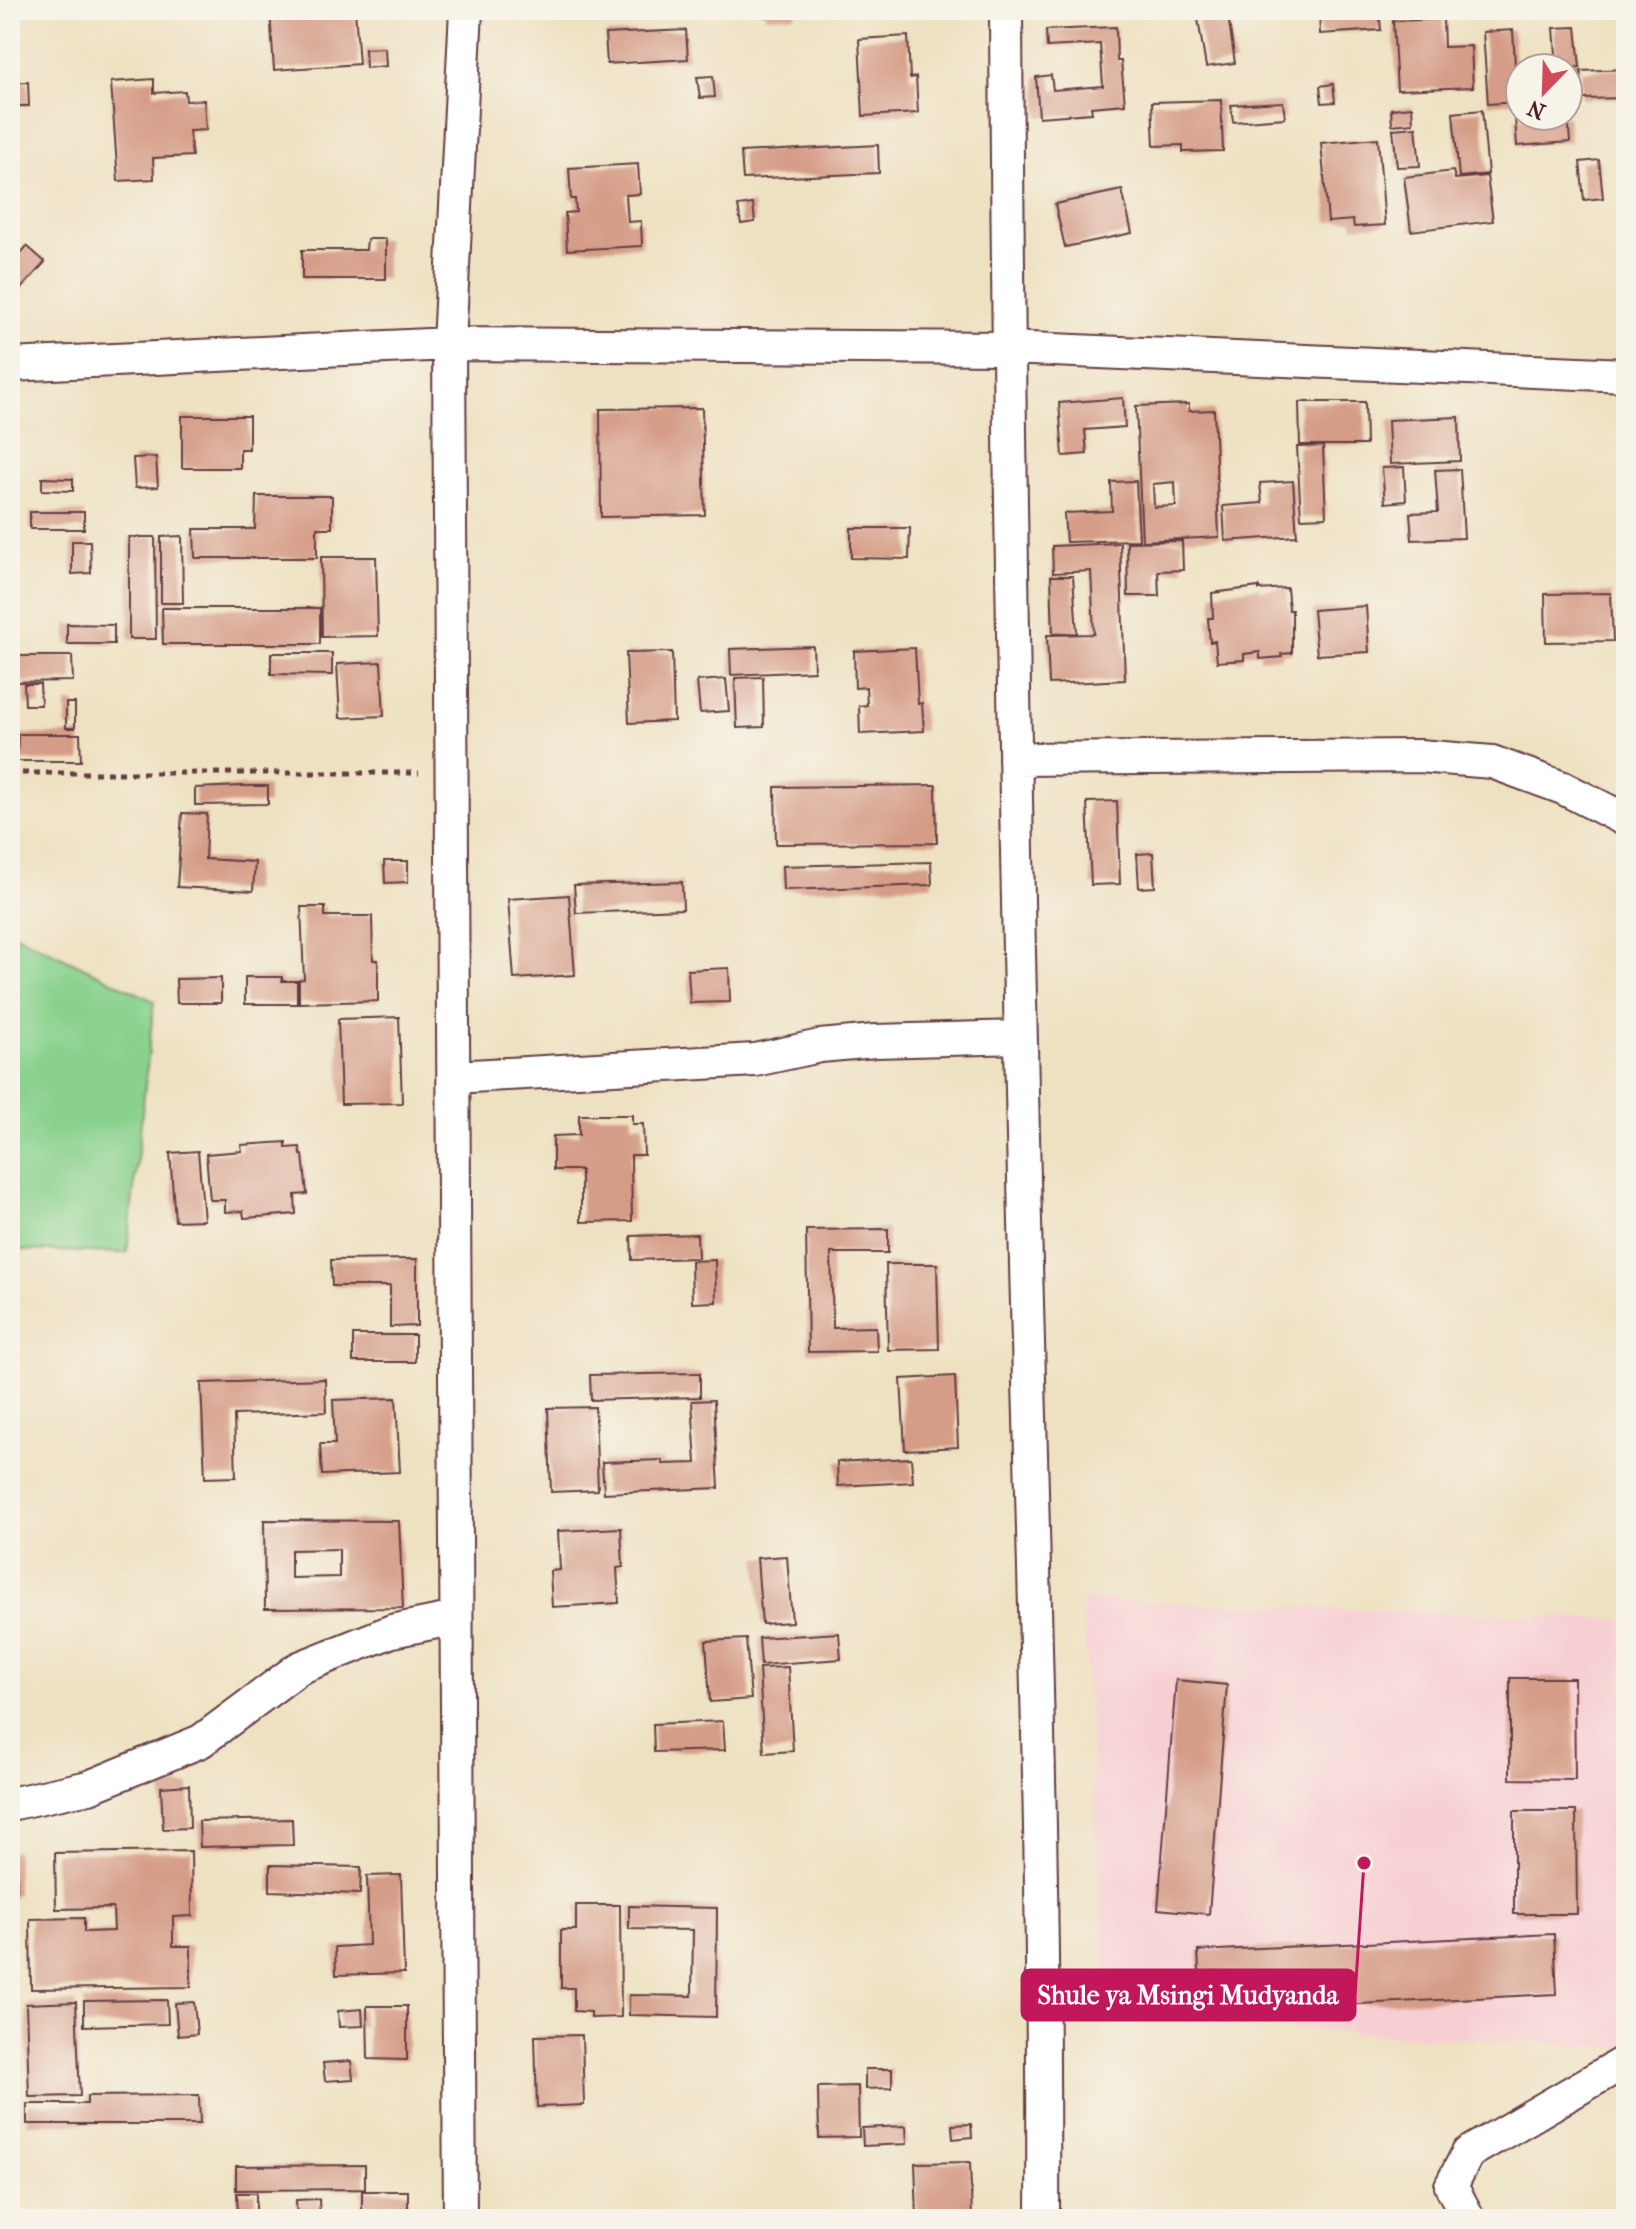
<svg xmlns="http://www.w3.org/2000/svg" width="1636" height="2229" font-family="'IM FELL French Canon',serif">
	<rect width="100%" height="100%" fill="#f7f3e8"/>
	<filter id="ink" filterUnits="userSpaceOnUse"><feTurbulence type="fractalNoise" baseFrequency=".0125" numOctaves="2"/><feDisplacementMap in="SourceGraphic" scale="16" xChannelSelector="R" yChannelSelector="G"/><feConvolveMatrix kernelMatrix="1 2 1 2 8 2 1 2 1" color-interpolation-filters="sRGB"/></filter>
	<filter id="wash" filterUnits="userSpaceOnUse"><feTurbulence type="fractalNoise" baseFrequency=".006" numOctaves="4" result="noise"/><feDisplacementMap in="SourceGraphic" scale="32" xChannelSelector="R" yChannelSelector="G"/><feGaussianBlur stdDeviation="1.8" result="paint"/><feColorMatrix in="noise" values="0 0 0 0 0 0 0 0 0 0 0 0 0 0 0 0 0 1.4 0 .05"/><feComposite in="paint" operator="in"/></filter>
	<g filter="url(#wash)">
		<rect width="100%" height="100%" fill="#eee1c1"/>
		<path fill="#f7cfd3" d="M1082 1599 1622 1619 1625 2048 1107 2019Z"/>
		<path fill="#89d18d" stroke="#6a785c" stroke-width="2" d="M10 932 154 1001 127 1253 10 1250Z"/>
		<g id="blocks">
			<path fill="#d59d88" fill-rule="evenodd" d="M270 10H355L359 64 274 70Z
				M765 10H796V16L765 17Z
				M1319 10H1379L1381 30 1320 34Z
				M1228 15 1235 63 1206 67 1198 19Z
				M1443 19 1444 47 1471 46 1473 87 1397 90 1393 21Z
				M1116 27 1117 61H1121L1125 104 1091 107 1092 113 1039 117 1036 77 1051 75 1053 90 1103 86 1100 44 1047 47 1046 30Z
				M1576 27 1580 67 1557 68 1554 28Z
				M686 30 688 59 607 64 605 34Z
				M1513 30 1517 102 1488 104 1483 32Z
				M908 36 910 78 916 77 918 113 863 116 859 39Z
				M385 48 386 66 366 68 365 49Z
				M1626 69V98L1582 99 1581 71Z
				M713 76 715 97 700 98 697 77Z
				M154 79V93L185 91 186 101 204 100 206 130 189 131 192 156 153 158 154 179 118 181 111 82Z
				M28 82 29 106H10V83Z
				M1333 84 1335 102 1322 103 1320 86Z
				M1221 100 1223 151 1183 152V145L1154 146 1152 102Z
				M1283 102 1285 118 1233 122 1231 105Z
				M1412 107 1413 123 1392 125 1391 109Z
				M1482 110 1488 174 1459 177 1453 113Z
				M1568 116 1570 142 1517 146 1515 118Z
				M1621 117H1626V167H1624Z
				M1416 127 1420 166 1397 167 1393 129Z
				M1378 138 1385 225 1354 227 1353 220 1328 222 1321 143Z
				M878 145 879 173 743 179 741 152Z
				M1599 160 1603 198 1584 200 1580 162Z
				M638 164 640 194 626 195 628 222 641 221 642 246 567 250 565 213 576 212 575 199H571L569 168Z
				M1453 171 1455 179 1487 176 1493 221 1411 231 1404 177Z
				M1122 190 1132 233 1065 247 1055 204Z
				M753 204 755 222 741 224 738 206Z
				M367 239H386V279H302V250H366Z
				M27 246 45 262 19 291 10 283V266Z
				M1123 398 1125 427 1085 430 1087 454 1063 456 1059 403Z
				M1299 402H1365L1366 445H1300Z
				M1189 404V411L1214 410 1219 537 1142 541 1136 406ZM1175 482 1176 506 1154 507 1153 484Z
				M702 408 705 515 601 517 600 409Z
				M182 416H249V449H240V468H182Z
				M1459 417 1460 461 1390 464 1388 420Z
				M1323 446 1326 517 1301 518 1297 447Z
				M156 457 158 487 135 488 133 458Z
				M1404 467 1406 501 1385 503 1382 468Z
				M1460 469 1464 538 1412 540 1410 513 1438 512 1435 470Z
				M42 478 73 479V491L42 490Z
				M1136 481 1139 540 1066 542 1064 513 1112 511 1111 482Z
				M1293 481 1297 536 1225 541 1223 506 1262 503 1260 483Z
				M256 496H332V528H317V558H195L194 529H255Z
				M30 512H84V529H30Z
				M851 528H910L909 559 851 558Z
				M182 536 183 603H161V537Z
				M129 537H155L156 639H129Z
				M72 541H90L91 573 72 574Z
				M1182 541 1183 570 1158 571 1159 596H1128L1127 542Z
				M1120 543 1125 680 1049 684 1047 635 1094 634 1091 571 1053 573 1052 546Z
				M321 557H376L378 636 322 637Z
				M1051 576H1073L1077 633 1053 634Z
				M1259 587V590L1287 588 1289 610H1292V653L1281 654 1282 657 1260 659V652L1244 654V660L1217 662 1215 641 1210 642 1208 618H1213L1212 593Z
				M1611 593 1613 641 1546 642 1545 594Z
				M1366 606 1369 652 1317 655 1313 610Z
				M162 608H320V644H163Z
				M67 624 114 625V644H67Z
				M813 646 814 671 731 675 730 649Z
				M915 648 918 704 922 703 924 731 860 734 859 706 867 705 866 687 855 688 854 651Z
				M672 652 674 721 629 723 626 653Z
				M271 653H332V675L271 674Z
				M10 656H72L73 681 10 682Z
				M381 662 384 716 340 718 337 664Z
				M763 677 764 727 737 728 735 678Z
				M726 679 729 711 700 713 697 681Z
				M24 684H40L41 705H25Z
				M10 686H14V760H10Z
				M66 703H75V728H66Z
				M18 734H80L81 761H17Z
				M936 785 937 843 776 844 775 787Z
				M243 786H268V804L195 805V788Z
				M1117 801 1120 884 1091 885 1087 802Z
				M182 813 207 814 205 859 255 862 253 891 177 887Z
				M1153 853 1155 887 1139 888 1137 854Z
				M384 861H408V882L385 883Z
				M931 862 932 885 783 890 782 866Z
				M682 882 683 909 576 913 574 885Z
				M569 895 575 975 514 979 508 899Z
				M301 907H325V916H372L373 960H378V1001L299 1003V980L304 979Z
				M729 968 730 1002 690 1003 688 970Z
				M245 977H282V981H297V1004H245Z
				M221 978V1003H177L176 979Z
				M399 1017 402 1103 341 1104 338 1019Z
				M579 1115H632V1124H643L644 1155H631L632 1221 581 1222V1170H553V1136L579 1135Z
				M286 1142V1148L300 1147 301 1155H303L307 1194 295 1195 296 1214 244 1218 243 1211 225 1212V1200H210L206 1154 242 1151 241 1145Z
				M198 1151 204 1220 175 1221 170 1153Z
				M888 1229V1253H831L833 1328 876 1327 877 1351 808 1352 806 1230Z
				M697 1234 698 1258 632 1260 631 1236Z
				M417 1259V1326L390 1327V1286H332L331 1260Z
				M715 1260 716 1302 692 1303 691 1261Z
				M886 1264H937L939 1349 888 1350Z
				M353 1335H415V1362H353Z
				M700 1373V1397L591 1400 590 1375Z
				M955 1376 958 1447 905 1450 901 1379Z
				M325 1379 326 1412 234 1415 236 1477 205 1478 201 1383Z
				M396 1398 400 1472 322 1475 320 1444H335L333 1400Z
				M714 1400 719 1488 604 1493 602 1462 662 1460 663 1464 696 1463 692 1401Z
				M595 1407 598 1490 551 1492 548 1408Z
				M911 1458 913 1482 838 1486 837 1462Z
				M264 1520 399 1521 403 1608 265 1609ZM339 1549V1577L291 1578V1550Z
				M621 1528 623 1567 617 1568 619 1603 552 1607 550 1571 560 1570 558 1531Z
				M787 1556 792 1622 762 1624 757 1558Z
				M839 1633 841 1659 761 1665 759 1638Z
				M746 1639 751 1699 710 1702 706 1641Z
				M788 1667 793 1751 764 1753 759 1668Z
				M1510 1678H1574L1575 1780 1510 1779Z
				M1176 1680 1227 1685 1209 1914 1158 1909Z
				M723 1721 725 1750 654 1752 653 1724Z
				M189 1785 190 1828 163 1829 161 1787Z
				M1514 1811H1576L1577 1914H1514Z
				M292 1819 293 1845 200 1847 199 1821Z
				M10 1851H17V1895H10Z
				M191 1851 192 1916 173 1917V1946H191V1987L31 1989 30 1919 84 1918V1932L114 1931 113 1908 56 1909 55 1853Z
				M270 1865 361 1867 360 1894 270 1891Z
				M401 1875 404 1973 336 1975 335 1947 369 1945 367 1876Z
				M576 1905H620L621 2017 591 2018V2012L574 2011V1988H561V1930H576Z
				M629 1906 717 1908 716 2017 629 2015V1995L692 1996 693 1930 629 1929Z
				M1554 1934 1557 1994 1201 2012 1198 1951Z
				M167 2000 168 2024 84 2026V2001Z
				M76 2002 80 2096 29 2097 26 2004Z
				M194 2002 197 2034 178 2036 175 2003Z
				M367 2006H407V2060L368 2059Z
				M362 2009 363 2026 339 2027 338 2011Z
				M582 2035 584 2105 537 2107 535 2036Z
				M351 2061 353 2079 325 2081 323 2063Z
				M865 2069H892V2088L865 2089Z
				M858 2086 859 2137 819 2138 818 2087Z
				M199 2095 200 2124H27V2104H87V2096Z
				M971 2124 972 2137 953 2139 952 2125Z
				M906 2126 907 2144 863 2146 862 2128Z
				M970 2162 972 2219H917L915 2163Z
				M365 2165V2189L236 2190V2166Z
				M362 2191H408V2219H362Z
				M237 2193H256V2219H238Z
				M319 2199 320 2219H297L296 2200Z"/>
		</g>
	</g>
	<g filter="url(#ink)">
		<use href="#blocks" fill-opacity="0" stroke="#633c42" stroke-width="2"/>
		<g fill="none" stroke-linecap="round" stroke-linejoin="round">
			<g stroke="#633c42" stroke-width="36">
				<path id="street" d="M1006 10C1008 428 1016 846 1026 1264 1034 1583 1045 1901 1043 2219
					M10 365 449 344 1007 348 1626 375
					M1015 759 1419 756 1492 762 1563 788 1626 820
					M454 1077 755 1060 820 1046 875 1041 1020 1037
					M10 1804 89 1787 201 1741 299 1668 392 1631 456 1618
					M460 2219 449 344 466 10
					M1469 2219 1451 2186 1468 2153 1626 2061"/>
			</g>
			<path stroke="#633c42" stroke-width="5" stroke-dasharray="6 6" stroke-linecap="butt" d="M10 773H419"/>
			<use href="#street" stroke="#fff" stroke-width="32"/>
		</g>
	</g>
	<path fill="none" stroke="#c2185b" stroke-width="3" d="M1364 1863L1355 1995"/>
	<circle fill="#c2185b" stroke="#f7f3e8" stroke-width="3" cx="1364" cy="1863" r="8"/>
	<rect fill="#c2185b" stroke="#c2185b" stroke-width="3" x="1022" y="1970" width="333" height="50" rx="8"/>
	<g font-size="26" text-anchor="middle" font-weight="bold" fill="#fff">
		<text x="1188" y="2004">Shule ya Msingi Mudyanda</text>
	</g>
	<rect width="1636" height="2229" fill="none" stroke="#f7f3e8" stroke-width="40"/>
	<g transform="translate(1544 92) rotate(203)"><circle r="38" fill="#f7f3e8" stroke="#b29e9c" stroke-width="2"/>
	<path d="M0-6L14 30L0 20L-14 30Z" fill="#d1495b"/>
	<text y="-12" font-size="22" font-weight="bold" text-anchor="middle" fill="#4a1f2b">N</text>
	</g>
</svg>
